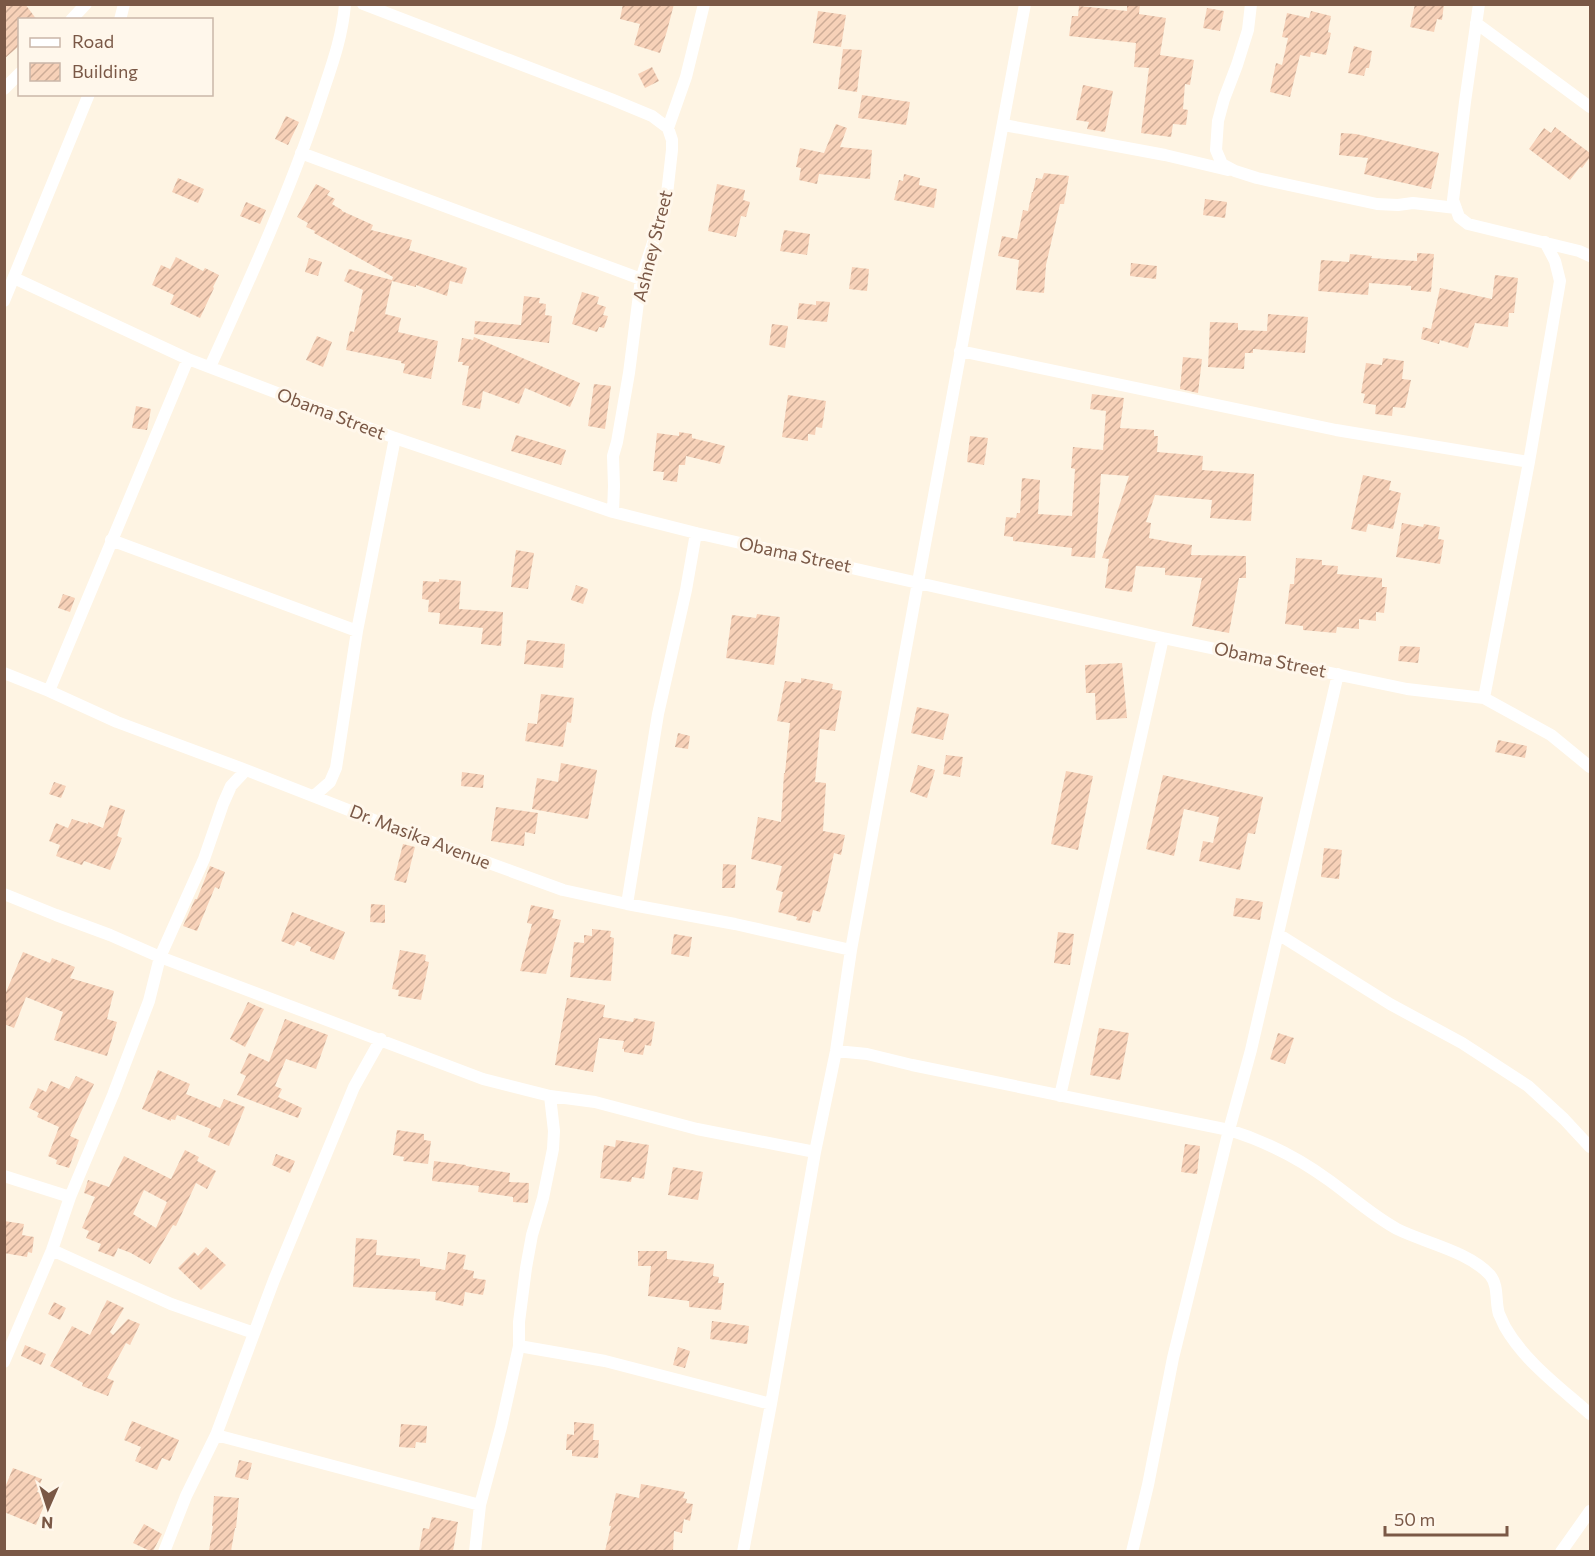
<svg xmlns="http://www.w3.org/2000/svg" width="1595" height="1556" font-family="Commissioner,sans-serif">
	<defs>
		<pattern id="building-hatch" width="6" height="6" patternUnits="userSpaceOnUse" patternTransform="scale(1.5)"><rect width="6" height="6" fill="#f7d1b8"/><path d="M-1 1l2-2M0 6l6-6M5 7l2-2" fill="none" stroke="#cdac97"/></pattern>
	</defs>
	<rect width="100%" height="100%" fill="#fef4e3"/>
	<path fill="url(#building-hatch)" fill-rule="evenodd" d="M4 4H25L37 20H20V45L4 59Z
		M623 4H674L667 31 660 53 634 45 640 24 620 19Z
		M1127 4H1140L1139 14 1166 18 1160 55 1194 60 1190 85 1185 84 1183 109 1188 110 1186 125 1173 124 1171 137 1141 133 1149 68 1134 67 1136 43 1069 36 1072 16H1078L1079 6 1127 11Z
		M1415 4H1444L1442 20 1437 19 1434 32 1410 27Z
		M1207 8 1224 11 1220 31 1203 28Z
		M818 11 846 15 841 47 813 43Z
		M1311 11 1331 16 1328 32 1331 33 1326 55 1311 52 1310 57 1300 55 1290 97 1270 92 1276 63 1282 65 1288 38 1282 37 1287 13 1309 18Z
		M1354 46 1372 51 1369 68H1366L1364 76 1348 73Z
		M843 49 862 50 857 92 838 89Z
		M652 67 659 81 645 88 638 74Z
		M1083 85 1113 91 1105 132 1087 129 1089 122 1076 120Z
		M862 95 910 102 906 125 858 118Z
		M286 116 299 122 288 145 275 139Z
		M836 124 847 128 840 147 872 150 870 179 819 174 817 184 799 180 801 168 796 167 800 148 824 153Z
		M1555 127 1590 153V157L1582 168 1580 167 1570 180 1529 149 1544 128 1551 133Z
		M1341 133 1356 134 1439 153 1431 189 1364 174 1368 158 1339 155Z
		M1044 173 1069 176 1064 204H1060L1046 265 1044 293 1016 290 1019 260 998 256 1002 236 1017 239 1023 210 1028 211 1032 192H1033L1036 178 1042 179Z
		M904 174 920 178 919 185 937 189 934 208 894 200 899 180 903 181Z
		M178 178 204 189 198 203 172 192Z
		M316 184 330 191 327 195 335 199 332 204 342 210V211L373 225 371 230 412 240 409 250 467 268 462 284 450 281 447 296 416 285V287L392 281 385 314 401 318 398 332 438 341 431 379 403 373 405 364 401 363V361L346 350 350 331 354 332 363 290 344 281 349 269 392 280 393 277 314 233 315 231 306 227 308 223 297 217Z
		M717 184 745 190 743 200 750 202 746 217 741 216 736 237 708 231Z
		M1205 199 1227 202 1225 218 1203 215Z
		M246 202 266 210 260 224 240 216Z
		M784 230 810 234 807 255 780 251Z
		M1417 253 1434 254 1431 292 1411 290V286L1369 283 1368 295 1318 291 1321 260 1349 262 1350 254 1372 256 1371 258 1417 261Z
		M176 257 203 271 205 268 219 275 213 287 214 288 200 318 170 304 174 295 152 285 161 265 170 269Z
		M309 258 322 262 318 276 305 272Z
		M1131 263 1157 266 1156 279 1130 276Z
		M852 267 869 269 867 291 849 289Z
		M1495 275 1518 278 1514 313H1509L1508 327 1475 323 1468 348 1440 340 1439 344 1421 339 1423 327 1431 329 1440 288 1492 299Z
		M582 292 599 297 597 304 606 307 603 315 608 316 604 328 599 327 597 332 572 324Z
		M524 296 540 298 539 303 546 304 545 315 552 316 549 343 474 334 475 321 521 325Z
		M816 301 830 302 827 322 797 319 799 303 816 305Z
		M1268 314 1308 317 1305 353 1253 349V353H1245L1244 369 1208 367 1210 322 1238 323V330L1267 331Z
		M772 324 788 326 785 348 769 345Z
		M317 336 332 342 323 367 306 360Z
		M474 337 580 383 570 407 525 388 519 404 483 391 480 409 462 405 469 366 462 365 463 362H458L462 338 473 340Z
		M1183 357 1202 359 1198 393 1180 389Z
		M1383 358 1404 361 1402 379 1411 380 1405 408 1393 407 1392 416 1375 414 1376 405 1363 403 1365 394 1361 393 1366 363 1382 365Z
		M594 384 611 386 605 429 588 426Z
		M1092 394 1124 398 1120 428 1154 430V436H1158L1157 452 1203 456 1202 470 1254 474 1251 521 1210 518 1212 500 1155 495 1146 522 1151 523 1149 538 1170 542 1192 545 1191 555 1246 556V578H1239L1229 633 1192 626 1202 578 1165 575V568L1136 566 1132 592 1105 588 1109 559 1102 558 1129 476 1101 474 1095 558 1071 556 1072 548 1013 541V537L1004 536 1006 517 1016 518 1017 513H1020L1022 478 1040 480 1038 514 1072 516 1075 469 1071 468 1073 447 1103 450 1106 411 1090 409Z
		M788 395 826 401 822 428 816 427 815 435 808 434V441L782 437Z
		M136 406 151 409 147 430 132 428Z
		M679 432 692 434V438L725 446 720 464 686 456 685 465H679L677 482 663 480 664 472 653 471 657 433 679 436Z
		M516 435 566 450 561 465 511 451Z
		M970 436 988 438 984 465 967 462Z
		M1363 475 1391 481 1389 490 1401 493 1393 529 1368 524 1366 532 1351 529Z
		M1402 523 1423 527 1424 524 1440 527 1438 539 1444 540 1440 564 1396 557Z
		M516 550 534 553 528 589 511 587Z
		M1296 558 1322 560V565L1338 566 1337 574 1382 578V587H1387L1384 613 1376 612V621L1359 619V629L1337 627 1336 633 1303 630V626L1285 624 1290 584H1294Z
		M439 579 461 581 459 609 503 612 501 646 481 644 483 628 439 624 440 613 428 612 429 600 422 599 423 581 439 582Z
		M576 585 588 589 583 604 571 600Z
		M63 594 75 598 70 612 58 608Z
		M757 614 780 617 774 665 726 658 732 615 756 618Z
		M527 640 565 644 563 668 524 664Z
		M1400 646 1420 647 1418 663 1398 661Z
		M1122 663 1127 718 1096 720 1095 693H1086L1085 665Z
		M801 678 833 684 832 689 842 691 835 731 820 729 815 782 826 783 823 831 845 835 841 855 834 853 827 886 820 912 813 910 810 923 796 920 797 917 778 912 783 892 776 890 782 866 751 859 758 817 781 822 784 773H785L790 723 777 721 785 681 801 683Z
		M541 694 574 698 571 723 567 722 563 747 525 741 528 723 537 724Z
		M917 707 949 714 943 740 911 733Z
		M678 733 690 736 688 749 675 747Z
		M1498 740 1527 746 1525 758 1495 752Z
		M946 755 963 757 960 777 943 774Z
		M561 763 597 770 588 819 532 809 537 778 558 782Z
		M918 765 935 770 927 798 910 792Z
		M1066 771 1093 776 1078 850 1051 844Z
		M462 772 484 775 483 788 461 786Z
		M1163 775 1263 797 1255 834 1248 833 1240 870 1199 861 1203 841 1213 843 1219 817 1184 809 1174 856 1146 849Z
		M54 782 66 786 61 798 49 794Z
		M110 805 125 810 117 836 122 838 110 870 84 861 82 865 56 856 60 845 49 841 56 823 68 828 72 819 88 824V822L103 828Z
		M496 807 538 813 535 834 525 832 524 846 491 841Z
		M403 844 415 847 406 883 394 880Z
		M1324 848 1342 850 1339 879 1321 877Z
		M723 864 736 865 735 888H722Z
		M210 866 225 872 219 889 215 887 197 931 183 926 195 899H197Z
		M1236 898 1263 902 1260 920 1233 916Z
		M371 904 385 905V923L370 922Z
		M531 905 554 910 552 918 561 920 546 974 520 971 532 924 527 923Z
		M292 912 345 932 334 960 310 951 311 947 297 941 294 946 281 941Z
		M592 929 611 931 610 937 614 938 611 981 570 977 574 942 584 943V935L592 936Z
		M1058 932 1074 934 1070 965 1054 963Z
		M674 934 692 937 689 957 671 954Z
		M400 950 426 955 425 961 429 962 421 1000 398 996 399 990 392 989Z
		M23 952 50 963 52 958 75 967 70 978 114 991 107 1019 117 1022 107 1056 54 1040 63 1012 26 997 14 1028 4 1024V997Z
		M567 998 605 1005 603 1017 633 1022 634 1018 655 1022 651 1046 645 1045 643 1055 624 1052V1049H622L624 1041 599 1038 593 1072 555 1065Z
		M248 1002 264 1009 245 1047 230 1039Z
		M285 1019 328 1035 316 1069 286 1059 275 1086 282 1089 278 1097 302 1108 298 1118 237 1095 246 1076 240 1073 249 1053 269 1062Z
		M1099 1028 1129 1033 1120 1080 1090 1075Z
		M1278 1033 1294 1038 1285 1064 1270 1059Z
		M158 1070 190 1084 186 1094 220 1108 224 1099 245 1107 229 1146 208 1137 211 1129 177 1115 175 1120 171 1119V1121L142 1109Z
		M76 1076 94 1084 70 1136 79 1140 69 1168 56 1164 57 1160 48 1156 59 1127 37 1117 39 1113 29 1108 38 1088 46 1092 51 1081 69 1089Z
		M397 1130 424 1134V1140L431 1141 428 1164 403 1161 404 1157 393 1155Z
		M616 1140 649 1145 644 1179 632 1177 631 1182 600 1178 604 1145 615 1147Z
		M1185 1144 1200 1146 1197 1174 1181 1172Z
		M185 1150 199 1157 197 1161 216 1171 207 1189 196 1183 176 1226 173 1225 150 1264 131 1253 118 1248 114 1257 98 1251 101 1244 86 1238 89 1231 82 1228 95 1197 84 1193 88 1180 109 1187 124 1156 171 1179ZM144 1190 167 1202 156 1228 133 1214Z
		M276 1154 295 1161 290 1173 272 1165Z
		M434 1161 466 1165V1166L510 1173 509 1182 529 1183 528 1203 513 1202V1197L478 1192 479 1186 432 1181Z
		M673 1167 703 1172 698 1200 668 1195Z
		M4 1221 24 1224 22 1235 34 1237 32 1253 28 1252 27 1257 4 1253Z
		M356 1238 377 1240 376 1255 420 1259V1266L445 1270 448 1252 466 1255 463 1269 474 1271 473 1278 486 1280 483 1295 465 1292 463 1306 435 1300 436 1292 353 1287Z
		M206 1247 226 1265 201 1290 178 1268 194 1252 198 1256Z
		M638 1251H667V1259L714 1264 713 1276 719 1277 718 1283H724L721 1310 689 1307V1301L648 1296 651 1266H638Z
		M107 1300 124 1308 110 1332 113 1335 128 1319 140 1324 130 1345 126 1343 107 1378 114 1381 108 1396 82 1386 83 1383 50 1366 72 1326 90 1335Z
		M54 1302 66 1308 60 1320 48 1314Z
		M712 1321 749 1326 747 1344 710 1339Z
		M25 1345 46 1354 41 1365 21 1356Z
		M678 1347 690 1351 685 1368 673 1365Z
		M132 1421 179 1440 170 1461 162 1458 157 1470 135 1461 141 1447 124 1440Z
		M574 1422 594 1424 593 1440H599L598 1458 572 1456V1450H566L567 1434 574 1435Z
		M401 1424 427 1426 426 1443 416 1442 415 1448 399 1447Z
		M239 1460 252 1463 248 1480 235 1477Z
		M13 1468 42 1479 37 1492 48 1496 36 1525 4 1512V1490Z
		M641 1484 685 1492 683 1498 687 1499 686 1503 693 1504 690 1521 684 1519 682 1533 674 1531 673 1551H605L611 1526H609L616 1493 639 1498Z
		M214 1496 239 1498 236 1528H235L231 1551H209L213 1526H212Z
		M432 1517 458 1522 453 1551H419L423 1528 429 1529Z
		M144 1524 162 1534 153 1551H150L133 1543Z"/>
	<g fill="none" stroke-linecap="round" stroke-linejoin="round">
		<path stroke="#fff" stroke-width="12" d="M363 4 611 99 652 116 668 128 672 140V150L666 203 641 279 629 373 617 442 613 456 614 486 613 512
			M1251 4 1248 30 1237 65 1224 99 1218 121 1216 150 1222 164 1235 171 1257 178 1377 204 1398 205 1413 203 1456 208
			M1479 4 1465 102 1453 200 1459 217 1468 224 1579 251 1590 256
			M71 20 86 4
			M120 20 124 4
			M1476 23 1590 107
			M4 89 20 73
			M1004 125 1165 155 1228 170
			M668 128 686 77 704 4
			M301 153 641 279
			M14 278 188 359 395 438 613 512 696 533 1163 638 1407 689 1484 698 1551 735 1590 767
			M4 301 89 94
			M960 351 1336 430 1529 462
			M210 367C248 283 287 198 317 110 328 75 342 42 345 4
			M111 540 357 631
			M4 673 49 691 117 722 246 770 420 838 563 890 627 904 735 924 851 950
			M49 691 188 359
			M1484 698 1529 462 1560 281 1555 261 1545 242
			M314 796 330 782 336 768 357 631 395 438
			M4 894 56 915 110 935 160 957 483 1079 550 1096 595 1102 697 1129 815 1152
			M627 904 658 714 686 590 696 533
			M1278 934 1390 1004 1462 1043 1528 1086 1564 1119 1590 1147
			M836 1051 867 1054 912 1065 1229 1130C1265 1141 1300 1159 1330 1181 1352 1197 1373 1216 1397 1229 1425 1243 1468 1251 1490 1275 1499 1286 1495 1302 1499 1314 1501 1318 1503 1323 1505 1327 1525 1362 1561 1388 1590 1414
			M1060 1096 1163 638
			M4 1176 70 1197
			M52 1250 171 1304 254 1333
			M519 1346 605 1361 771 1404
			M4 1362 52 1250 70 1197 113 1095 149 1001 160 957 204 859 223 804 231 786 246 770
			M216 1435 480 1505
			M164 1552 186 1496 216 1435 274 1280 354 1087 381 1039
			M475 1552 480 1505 501 1427 519 1346V1322L526 1268 532 1235 543 1198 553 1149 554 1131 550 1096
			M743 1552 771 1404 815 1152 836 1051 851 950 918 582 1025 4
			M1132 1552 1148 1485 1173 1358 1229 1130 1251 1050 1338 674
			M1561 1552 1590 1511"/>
	</g>
	<g text-anchor="middle" stroke-width="6" stroke-linejoin="round" paint-order="stroke">
		<g font-size="18" fill="#7a5846" stroke="#fff7eb">
			<text transform="translate(653 246) rotate(-76)" y="6">Ashney Street</text>
			<text transform="translate(331 414) rotate(21)" y="6">Obama Street</text>
			<text transform="translate(795 555) rotate(12)" y="6">Obama Street</text>
			<text transform="translate(1270 660) rotate(12)" y="6">Obama Street</text>
			<text transform="translate(420 837) rotate(21)" y="6">Dr. Masika Avenue</text>
		</g>
	</g>
	<rect width="1595" height="1556" fill="none" stroke="#7a5846" stroke-width="12"/>
	<rect x="18" y="18" width="195" height="78" fill="#fff7eb" stroke="#cab7a9" stroke-width="1.5"/>
	<rect x="30" y="38" width="30" height="9" fill="#ffffff" stroke="#cab7a9" stroke-width="1.5"/>
	<text x="72" y="48" font-size="18" fill="#7a5846">Road</text>
	<rect x="30" y="63" width="30" height="18" fill="url(#building-hatch)" stroke="#cab7a9" stroke-width="1.5"/>
	<text x="72" y="78" font-size="18" fill="#7a5846">Building</text>
	<g transform="translate(48 1508) rotate(183)" stroke="#fff7eb" stroke-width="4.5" paint-order="stroke">
	<path d="M0-4.5L10 22L0 15L-10 22Z" fill="#7a5846"/>
	<text y="-9" font-size="16" font-weight="bold" text-anchor="middle" fill="#7a5846">N</text>
	</g>
	<path d="M1385 1526v9h122v-9" fill="none" stroke="#7a5846" stroke-width="3"/>
	<text x="1394" y="1526" font-size="18" fill="#7a5846" stroke="#fff7eb" stroke-width="4.5" paint-order="stroke">50 m</text>
</svg>
